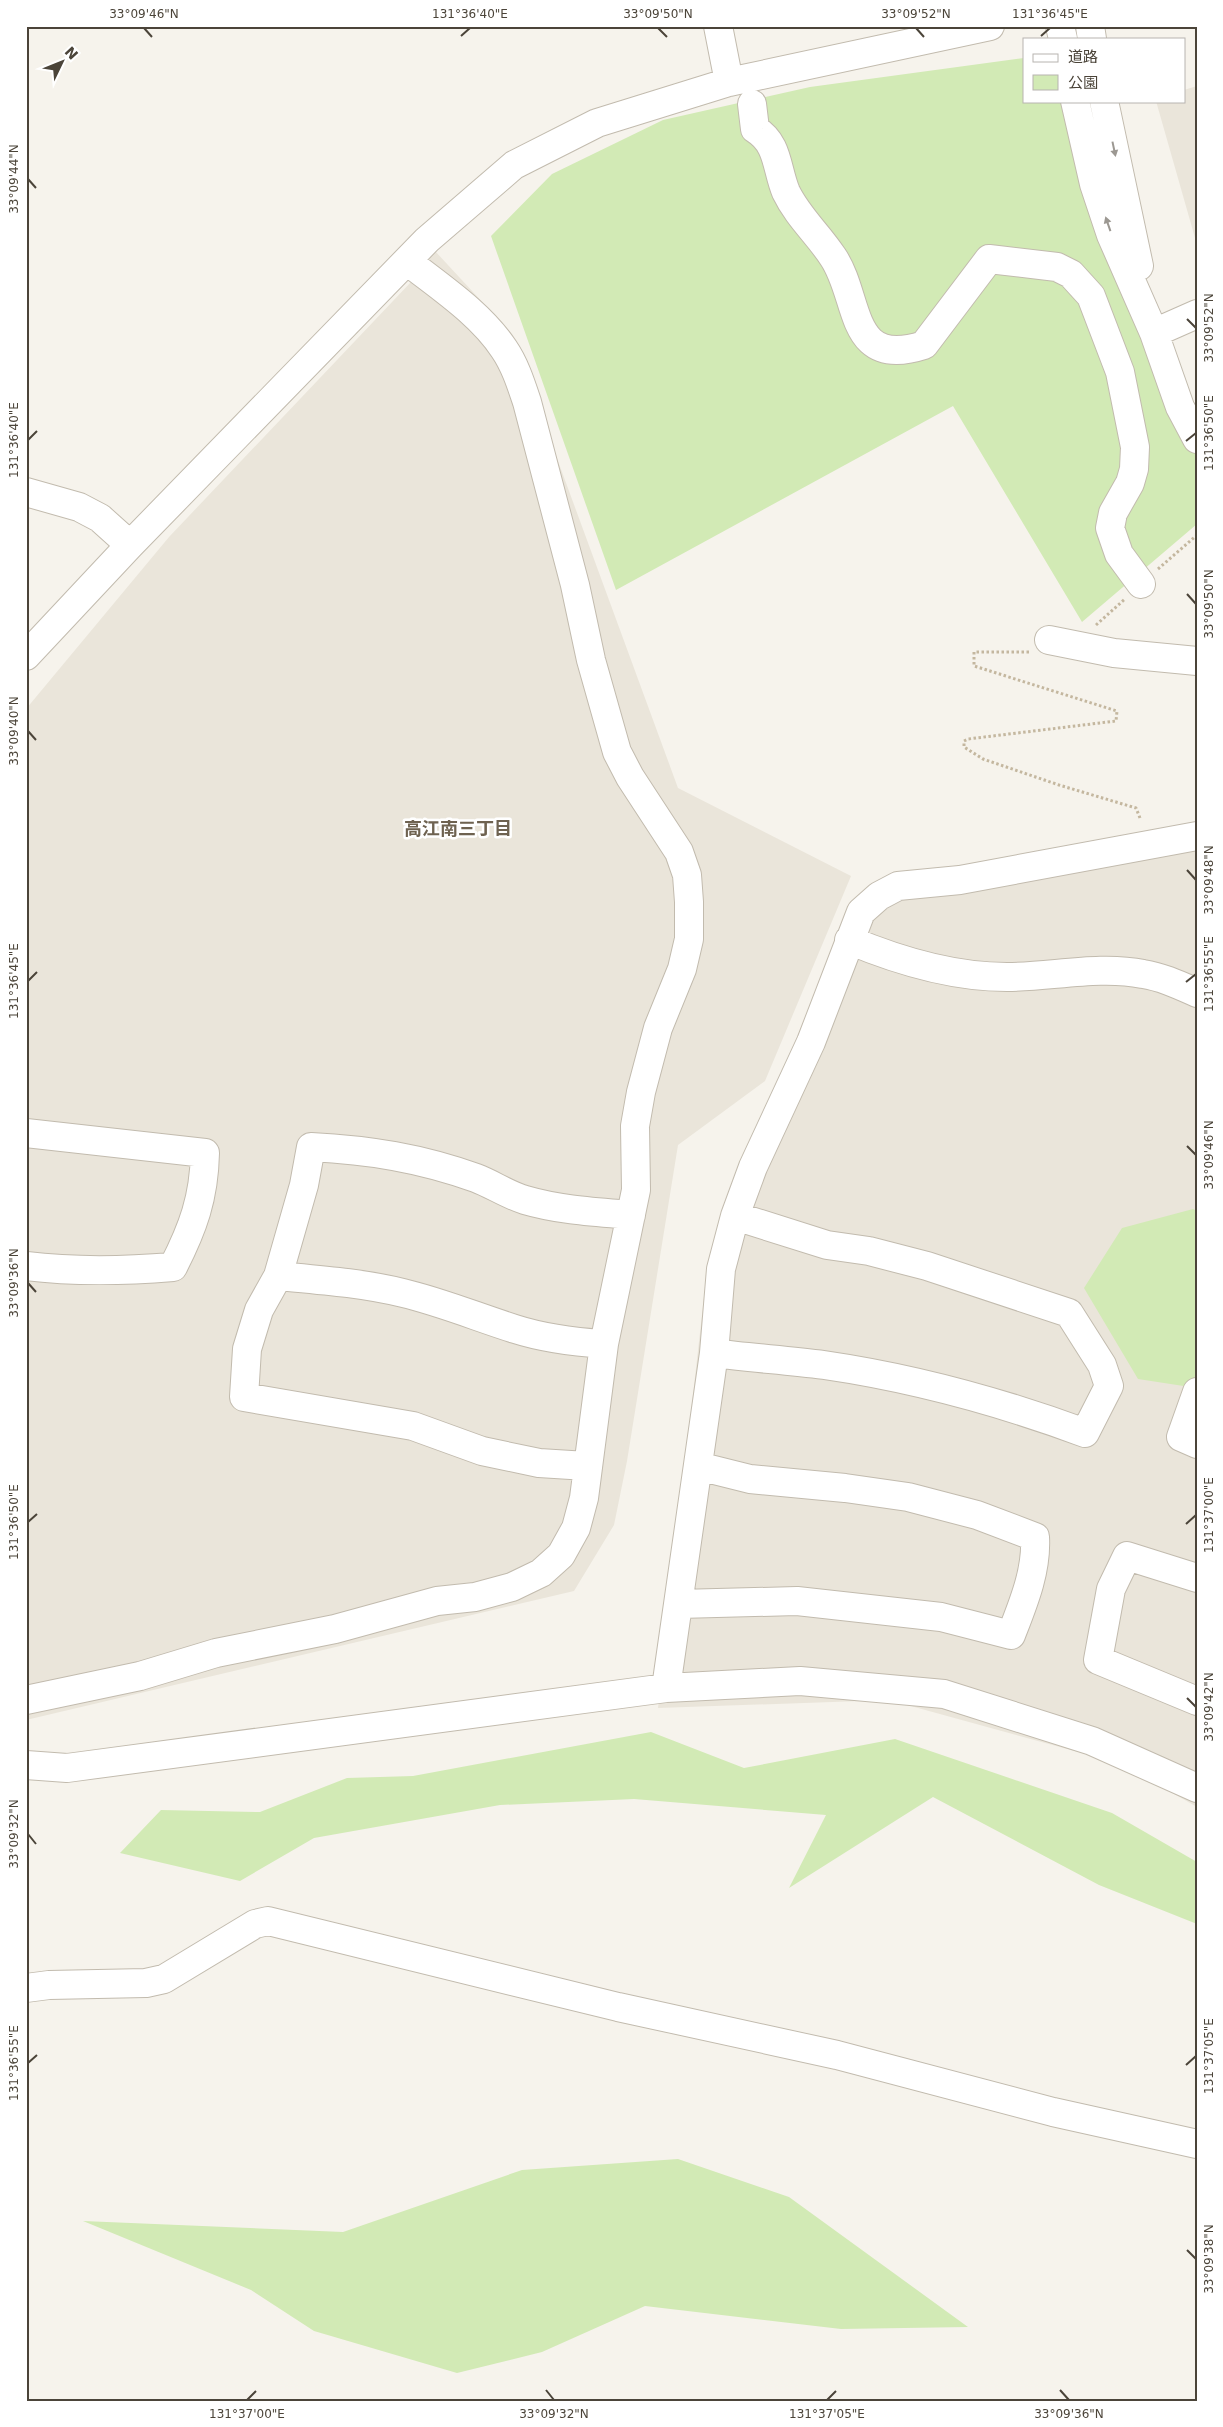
<svg xmlns="http://www.w3.org/2000/svg" width="1223" height="2427" font-family="'DejaVu Sans','Noto Sans JP',sans-serif">
	<rect width="100%" height="100%" fill="#f6f3ec"/>
	<path fill="#eae5da" d="M1197 86V245L1156 101H1184V90Z
		M435 251 511 333 678 788 851 876 765 1081 678 1145 627 1461 614 1525 574 1591 26 1720V709L169 537 411 282Z
		M1197 828V1807L1122 1764 889 1700 658 1708 708 1261 737 1174 858 898 910 874Z"/>
	<path fill="#d2eab5" d="M1024 58V101H1062L1197 450V524L1082 622 953 406 616 590 491 236 552 174 663 120 810 87Z
		M1193 1209 1197 1211V1372L1190 1387 1138 1379 1084 1288 1122 1228Z
		M651 1732 744 1768 895 1739 1112 1813 1197 1862V1924L1099 1885 933 1797 789 1888 826 1815 634 1799 500 1805 314 1838 240 1881 120 1853 161 1810 260 1812 347 1778 413 1776Z
		M678 2159 789 2197 968 2327 841 2329 645 2306 542 2352 457 2373 314 2331 251 2290 83 2221 343 2232 522 2170Z"/>
	<g fill="none" stroke-linecap="round" stroke-linejoin="round">
		<g stroke="#c2bbae" stroke-width="30">
			<path id="minor" d="M718 26 729 82
				M1060 26 1063 39
				M1090 26 1092 39
				M1075 101 1094 184 1111 235 1154 333 1180 407 1197 439
				M1104 101 1139 266
				M752 104 755 129C779 144 776 168 786 192 798 217 818 234 833 257 861 298 847 370 924 345L989 259 1057 267 1071 274 1091 296 1120 372 1135 447 1134 469 1130 483 1113 513 1110 528 1119 554 1141 584
				M1154 333 1197 314
				M26 492 79 507 100 518 130 545
				M1049 640 1114 653 1197 661
				M26 656 130 545 427 240 514 165 597 123 729 82 990 26
				M849 940C899 961 953 977 1007 977 1051 977 1100 965 1143 974 1162 977 1179 985 1197 993
				M26 1133 205 1153C204 1198 193 1228 173 1267 123 1271 75 1272 26 1266
				M278 1276C320 1280 362 1283 403 1293 441 1302 477 1317 515 1329 543 1338 574 1342 604 1344
				M714 1353C750 1358 787 1360 824 1365 913 1378 1001 1402 1085 1433L1109 1386 1102 1365 1069 1313 927 1266 869 1251 827 1245 735 1216
				M1197 1392 1181 1437 1197 1444
				M587 1466 539 1463 482 1451 413 1426 244 1397 247 1349 259 1310 278 1276 304 1185 311 1147C369 1150 420 1158 476 1178 492 1184 508 1195 525 1200 559 1210 595 1212 631 1215
				M1197 1578 1127 1556 1111 1589 1098 1660 1197 1701
				M679 1604 797 1601 941 1617 1011 1635C1023 1604 1037 1571 1035 1537L977 1515 908 1497 845 1488 750 1479 698 1466
				M666 1688 714 1353 721 1269 735 1216 753 1167 811 1042 861 912 879 896 898 886 960 880 1197 836
				M26 1700 140 1676 216 1653 335 1629 437 1601 475 1597 512 1587 541 1573 561 1555 576 1528 584 1498 604 1344 636 1190 635 1126 641 1092 658 1028 682 969 689 939V902L687 875 679 852 630 777 617 752 591 660 575 585 527 402C521 384 515 365 504 349 480 313 440 287 407 261
				M26 1765 67 1768 666 1688 800 1681 944 1694 1092 1741 1197 1788
				M26 1988 49 1985 146 1983 164 1979 255 1924 268 1921 618 2007 837 2055 1053 2112 1197 2144"/>
		</g>
		<path stroke="#c4b79f" stroke-width="3" stroke-dasharray="2.5 2.5" stroke-linecap="butt" d="M1158 569 1197 535
			M1096 625 1125 599
			M1029 652H974V666L1117 711 1116 721 968 739 964 741V747L983 759 1059 785 1136 808 1140 818"/>
		<use href="#minor" stroke="#fff" stroke-width="28"/>
	</g>
	<defs><path id="oneway-solid" d="M-6-.8H1V-3.2L6.5 0L1 3.2V.8H-6Z" transform="scale(1.25)"/></defs>
	<g fill="#9c9892">
		<use href="#oneway-solid" transform="translate(1114 149) rotate(78)"/>
		<use href="#oneway-solid" transform="translate(1108 224) rotate(-109)"/>
	</g>
	<path fill="none" stroke="#4b4439" stroke-width="2" d="M144 28 152 37M658 28 667 37M916 28 924 37M461 36 470 28M1041 36 1050 28M28 179 36 188M1187 319 1196 328M28 440 37 431M1186 441 1196 433M1187 594 1196 604M28 731 36 740M1187 870 1196 880M28 981 37 972M1186 982 1196 974M1187 1146 1196 1155M28 1283 36 1292M28 1522 37 1514M1186 1524 1196 1515M1187 1698 1196 1707M28 1834 36 1844M28 2063 37 2055M1186 2065 1196 2056M1187 2250 1196 2259M546 2390 554 2400M1060 2390 1069 2400M247 2400 256 2391M827 2400 836 2391"/>
	<g text-anchor="middle" stroke-width="5" stroke-linejoin="round" paint-order="stroke">
		<g font-size="18" font-weight="bold" fill="#6e6250" stroke="#fff">
			<text x="458" y="835">高江南三丁目</text>
		</g>
	</g>
	<rect width="1223" height="2427" fill="none" stroke="#ffffff" stroke-width="55"/>
	<rect x="1023" y="38" width="162" height="65" fill="#ffffff" stroke="#b7b4b0"/>
	<rect x="1033" y="54" width="25" height="8" fill="#ffffff" stroke="#b7b4b0"/>
	<text x="1068" y="62" font-size="15" fill="#4b4439">道路</text>
	<rect x="1033" y="75" width="25" height="15" fill="#d2eab5" stroke="#b7b4b0"/>
	<text x="1068" y="88" font-size="15" fill="#4b4439">公園</text>
	<g transform="translate(62 62) rotate(47)" stroke="#ffffff" stroke-width="4" paint-order="stroke">
	<path d="M0-4L9 19L0 12L-9 19Z" fill="#4b4439"/>
	<text y="-8" font-size="14" font-weight="bold" text-anchor="middle" fill="#4b4439">N</text>
	</g>
	<rect x="28" y="28" width="1168" height="2372" fill="none" stroke="#4b4439" stroke-width="2"/>
	<g font-size="12" text-anchor="middle" fill="#4b4439">
		<text x="144" y="18">33°09'46"N</text>
		<text x="470" y="18">131°36'40"E</text>
		<text x="658" y="18">33°09'50"N</text>
		<text x="916" y="18">33°09'52"N</text>
		<text x="1050" y="18">131°36'45"E</text>
		<text transform="translate(14 179) rotate(-90)" y="4">33°09'44"N</text>
		<text transform="translate(1209 328) rotate(-90)" y="4">33°09'52"N</text>
		<text transform="translate(1209 433) rotate(-90)" y="4">131°36'50"E</text>
		<text transform="translate(14 440) rotate(-90)" y="4">131°36'40"E</text>
		<text transform="translate(1209 604) rotate(-90)" y="4">33°09'50"N</text>
		<text transform="translate(14 731) rotate(-90)" y="4">33°09'40"N</text>
		<text transform="translate(1209 880) rotate(-90)" y="4">33°09'48"N</text>
		<text transform="translate(1209 974) rotate(-90)" y="4">131°36'55"E</text>
		<text transform="translate(14 981) rotate(-90)" y="4">131°36'45"E</text>
		<text transform="translate(1209 1155) rotate(-90)" y="4">33°09'46"N</text>
		<text transform="translate(14 1283) rotate(-90)" y="4">33°09'36"N</text>
		<text transform="translate(1209 1515) rotate(-90)" y="4">131°37'00"E</text>
		<text transform="translate(14 1522) rotate(-90)" y="4">131°36'50"E</text>
		<text transform="translate(1209 1707) rotate(-90)" y="4">33°09'42"N</text>
		<text transform="translate(14 1834) rotate(-90)" y="4">33°09'32"N</text>
		<text transform="translate(1209 2056) rotate(-90)" y="4">131°37'05"E</text>
		<text transform="translate(14 2063) rotate(-90)" y="4">131°36'55"E</text>
		<text transform="translate(1209 2259) rotate(-90)" y="4">33°09'38"N</text>
		<text x="247" y="2418">131°37'00"E</text>
		<text x="554" y="2418">33°09'32"N</text>
		<text x="827" y="2418">131°37'05"E</text>
		<text x="1069" y="2418">33°09'36"N</text>
	</g>
</svg>
